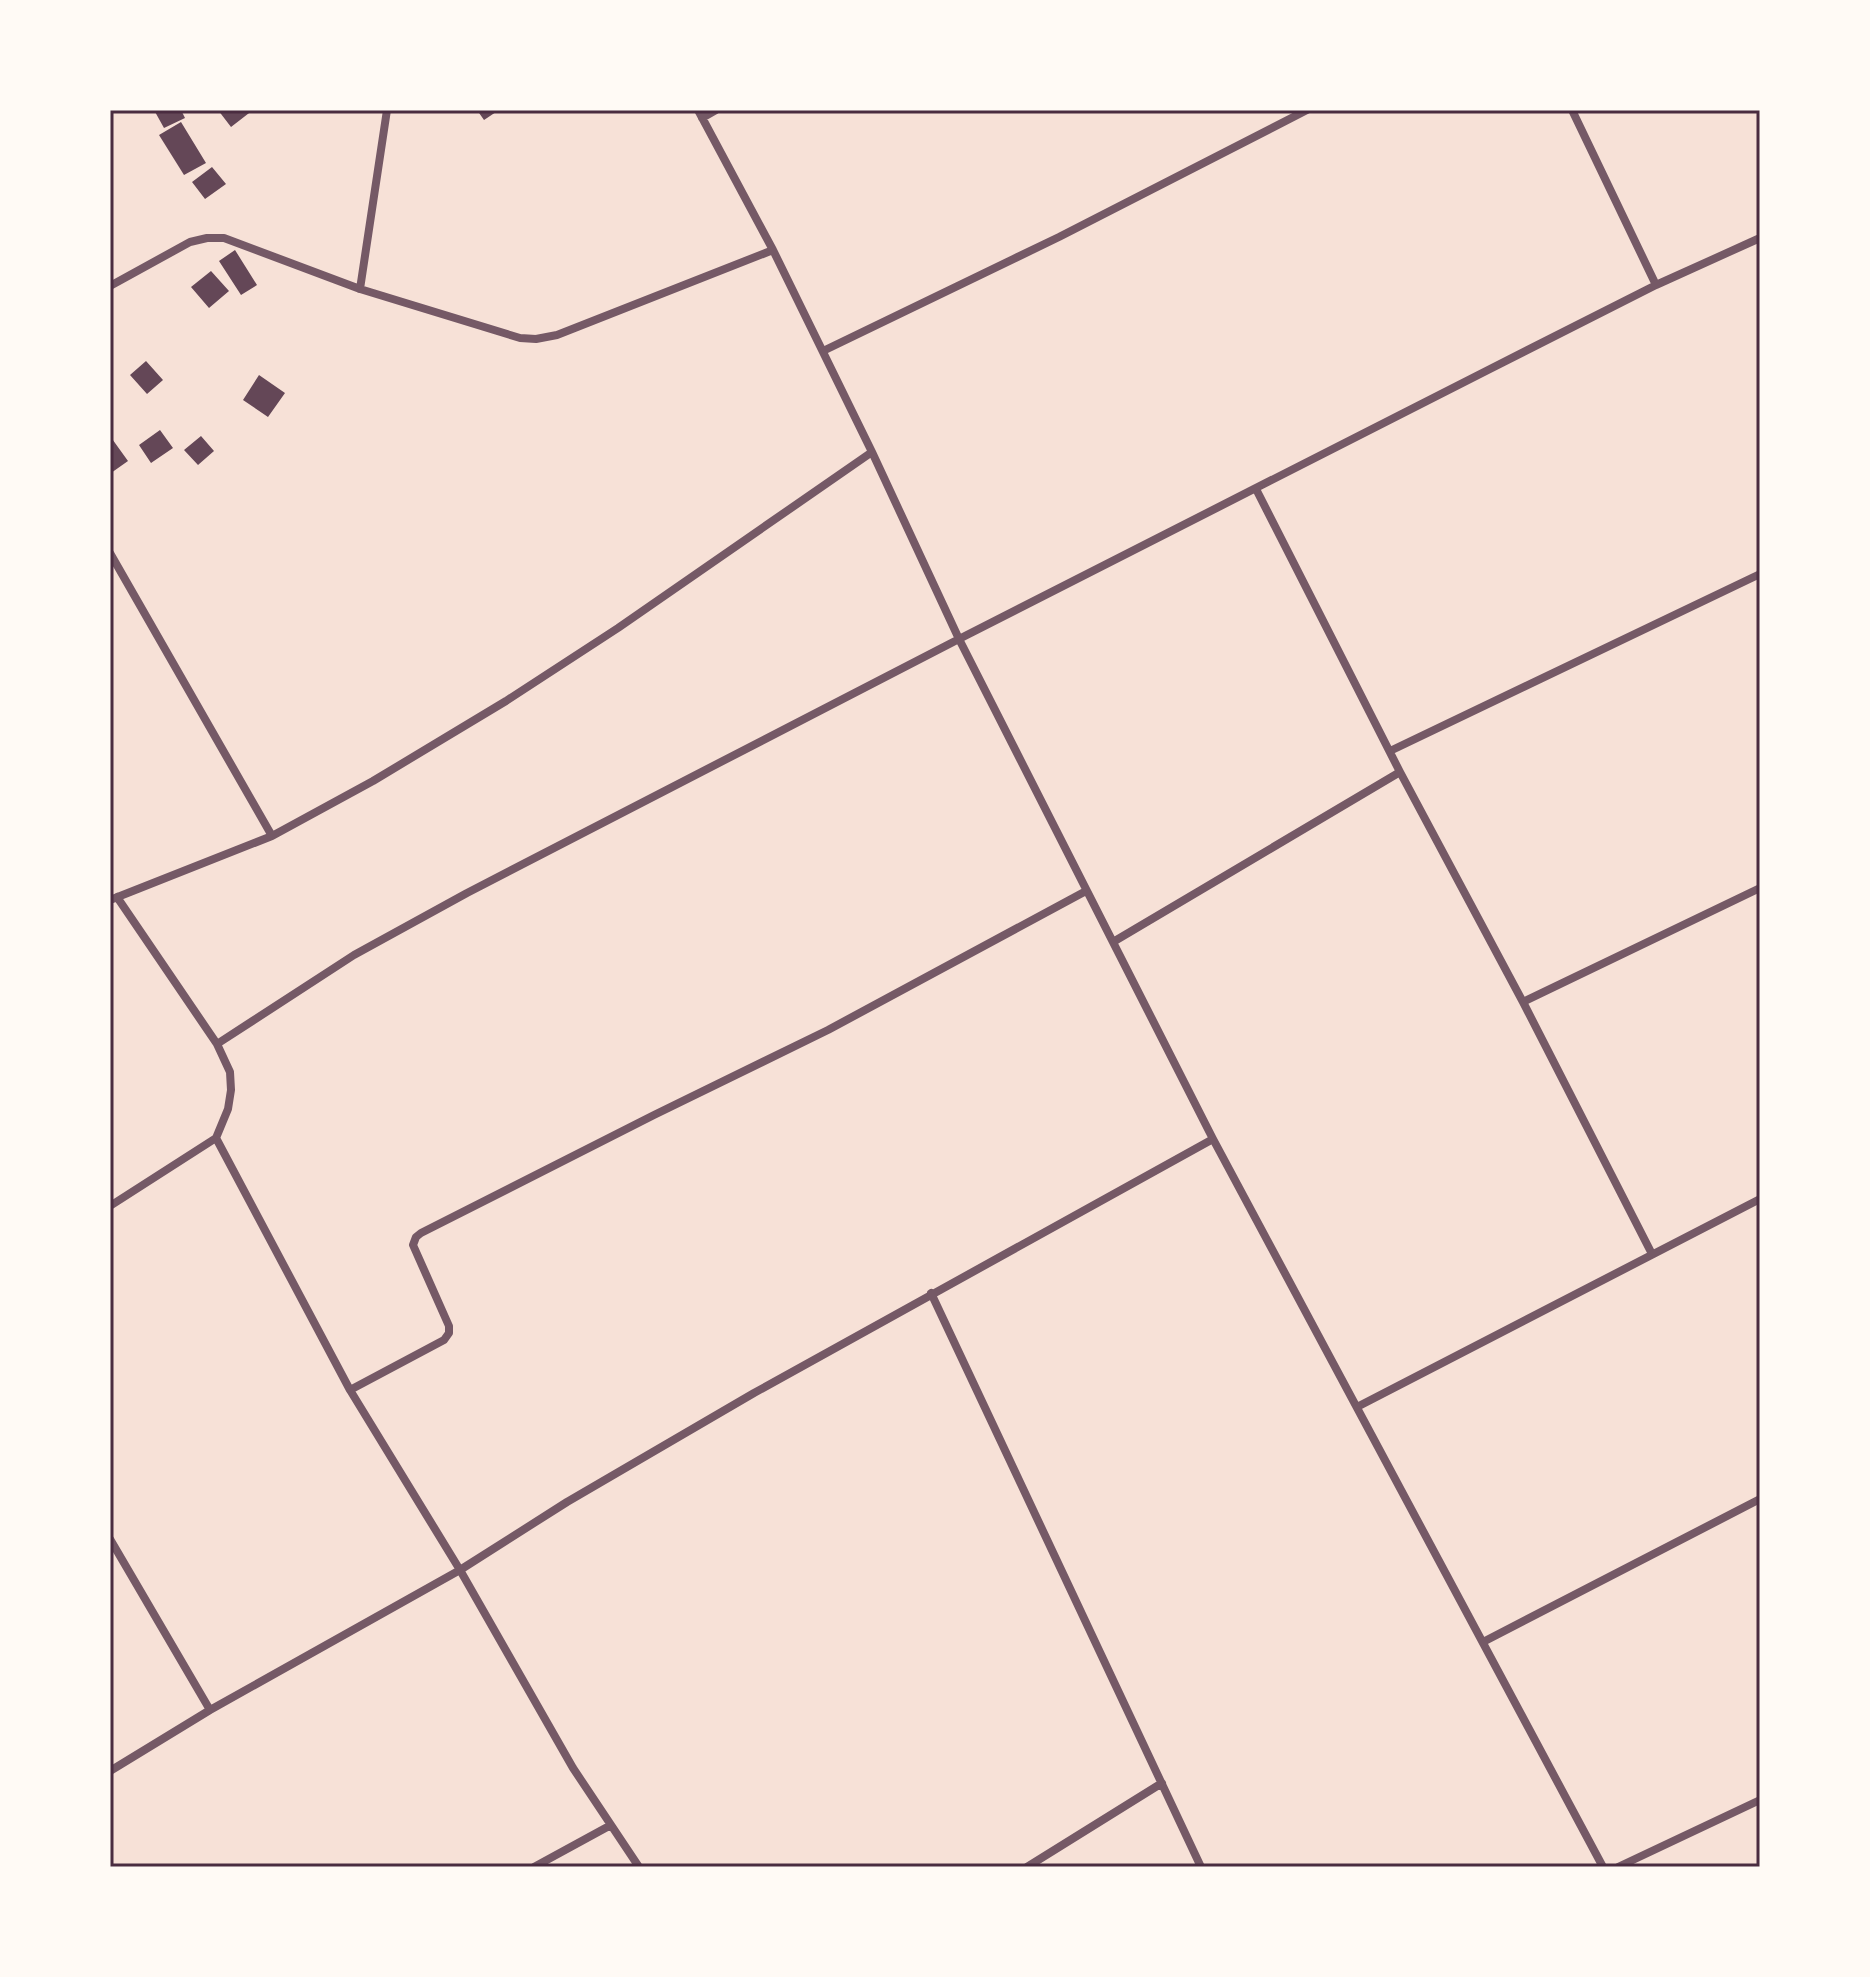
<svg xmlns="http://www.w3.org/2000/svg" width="1870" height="1977" font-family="Barlow,sans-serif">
	<rect width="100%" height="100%" fill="#f7e1d7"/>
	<path fill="#644757" d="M154 110H181L185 118 164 128Z
		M218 110H253L231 127Z
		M477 110H499L484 120Z
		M181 122 206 163 184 175 159 135Z
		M212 167 226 184 205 199 192 182Z
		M235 250 257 285 241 295 219 261Z
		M211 271 229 291 209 308 191 287Z
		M146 361 163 380 147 394 130 375Z
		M259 375 285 393 268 417 243 400Z
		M160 430 173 448 151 463 139 445Z
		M110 436 128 461 111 473 110 471Z
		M201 436 214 451 198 465 184 450Z"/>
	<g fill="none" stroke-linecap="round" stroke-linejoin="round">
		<path stroke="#755966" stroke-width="8" d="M698 110 773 250 872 452 959 639 1213 1139 1603 1867
			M1572 110 1656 285
			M702 118 716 110
			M110 286 190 242 207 238H224L360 289 520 338 536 339 557 335 773 250
			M360 289 387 110
			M823 351 1059 237 1307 110
			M1256 489 1400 772 1523 1002 1652 1254
			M110 553 272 836
			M1390 751 1760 574
			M117 897 217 1044 230 1072 231 1090 228 1109 216 1138 350 1390 460 1570 573 1768 639 1867
			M110 900 272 836 373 781 506 701 618 628 872 452
			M1113 942 1400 772
			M1523 1002 1760 888
			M217 1044 354 955 467 893 959 639 1490 369 1656 285 1760 238
			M110 1206 216 1138
			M931 1293 1201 1867
			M350 1390 444 1340 449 1333V1326L413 1245 416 1237 421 1233 654 1115 828 1030 1086 891
			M1357 1407 1760 1199
			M110 1539 210 1710
			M1483 1642 1760 1499
			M110 1771 210 1710 460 1570 567 1502 754 1393 1213 1139
			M534 1867 611 1825
			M1027 1867 1162 1783
			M1618 1867 1760 1800"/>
	</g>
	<rect width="1870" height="1977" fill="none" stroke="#fffaf5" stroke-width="224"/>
	<rect x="112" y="112" width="1646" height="1753" fill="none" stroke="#4a2c40" stroke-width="3"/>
</svg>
